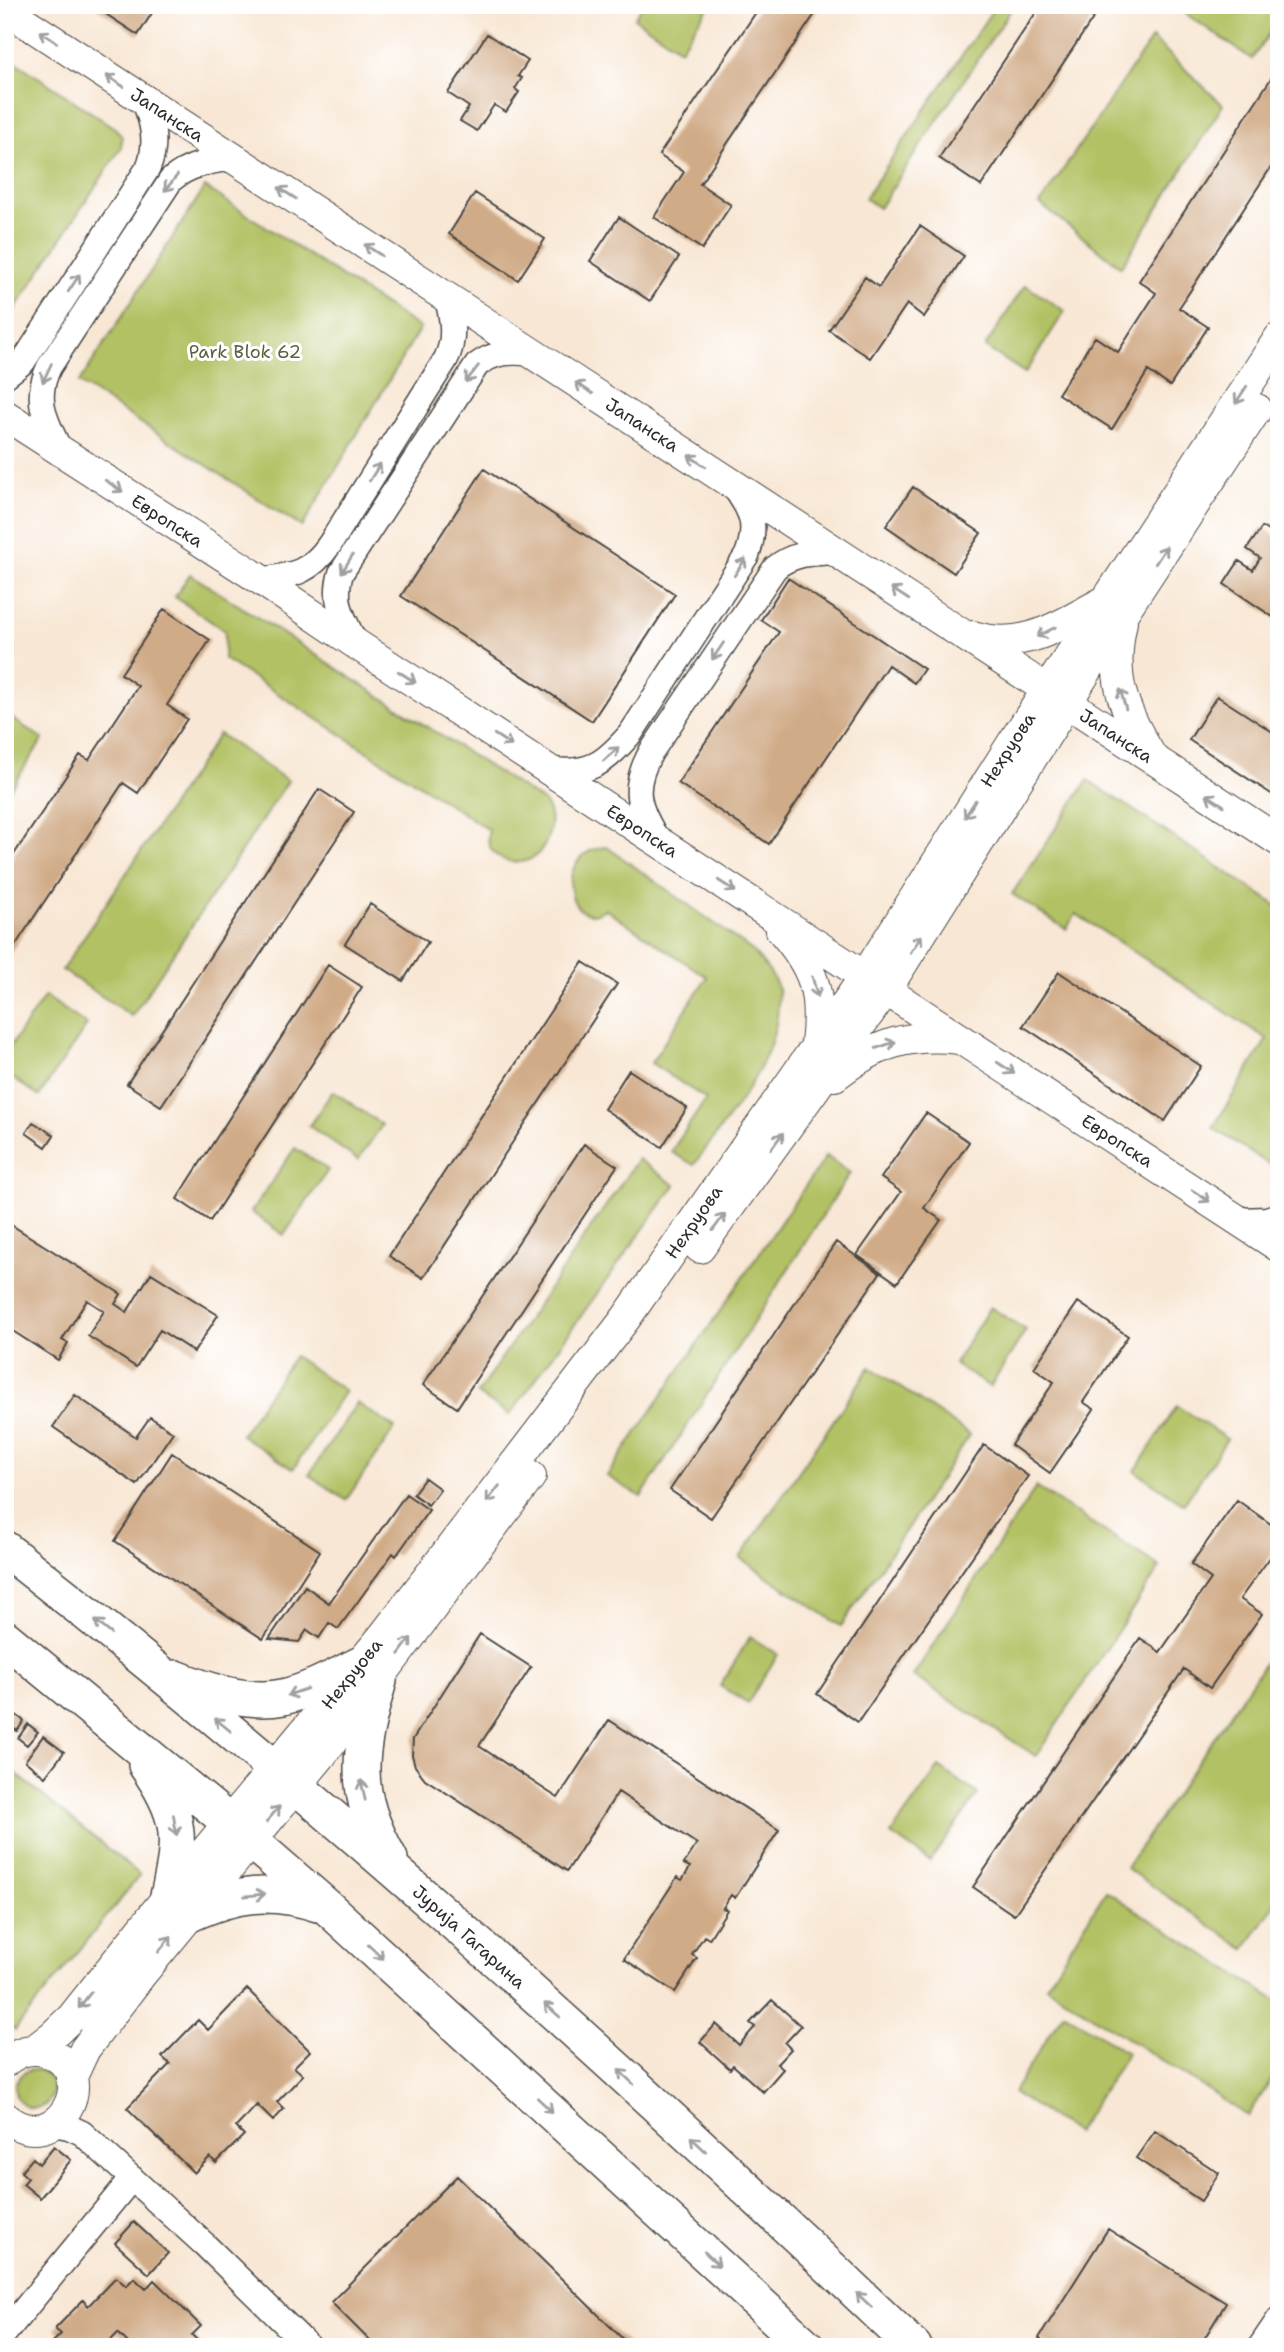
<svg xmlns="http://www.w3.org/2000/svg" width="1284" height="2352" font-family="'Shantell Sans',sans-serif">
	<rect width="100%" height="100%" fill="#fff"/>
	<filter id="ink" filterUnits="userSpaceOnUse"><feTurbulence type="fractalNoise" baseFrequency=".0143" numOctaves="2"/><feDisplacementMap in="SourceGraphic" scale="14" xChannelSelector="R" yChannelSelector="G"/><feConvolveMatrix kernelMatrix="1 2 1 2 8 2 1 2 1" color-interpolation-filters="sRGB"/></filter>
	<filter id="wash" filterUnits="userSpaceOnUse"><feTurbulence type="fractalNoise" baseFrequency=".00686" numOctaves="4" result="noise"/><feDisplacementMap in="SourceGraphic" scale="28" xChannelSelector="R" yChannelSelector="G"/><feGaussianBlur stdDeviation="1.57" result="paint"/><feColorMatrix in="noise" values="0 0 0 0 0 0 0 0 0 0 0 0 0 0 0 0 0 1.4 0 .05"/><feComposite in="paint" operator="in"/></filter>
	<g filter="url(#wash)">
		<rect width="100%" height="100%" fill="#f8e7d4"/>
		<path fill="#b2c164" stroke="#6e7648" stroke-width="2" d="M643 5H710L680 49 634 18Z
			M996 5H1014L879 208 865 198Z
			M1173 5H1279V19L1252 59Z
			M1152 38 1223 105 1121 267 1040 204Z
			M5 55 116 129 122 137 121 148 5 324Z
			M205 187 420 328 302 527 79 383Z
			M1025 285 1065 311 1025 373 985 347Z
			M190 574 544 802C551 812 552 821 549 833 539 879 479 865 489 830L224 659 225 631 175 597Z
			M5 714 43 739 5 797Z
			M219 734 288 781 132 1016 62 970Z
			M1088 780 1279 907V1171L1213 1128 1267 1039 1076 914 1066 929 1012 894Z
			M607 847 750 949C760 960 774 974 778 989 779 993 778 1000 778 1005 777 1063 726 1119 694 1165L671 1152 706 1099 651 1063 707 977 605 909C568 935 550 851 607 847Z
			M45 996 87 1025 39 1096 5 1073V1054Z
			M333 1091 382 1125 358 1160 309 1126Z
			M295 1148 328 1170 284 1235 251 1212Z
			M826 1156 850 1173 641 1497 607 1476Z
			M638 1159 675 1185 510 1415 477 1394Z
			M990 1307 1026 1330 990 1387 954 1364Z
			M294 1356 345 1391 293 1469 241 1435Z
			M870 1367 970 1435 841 1626 740 1558Z
			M357 1403 395 1428 346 1500 309 1475Z
			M1177 1406 1227 1439 1184 1504 1135 1471Z
			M1036 1487 1160 1567 1036 1756 913 1676Z
			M750 1637 778 1654 748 1703 720 1686Z
			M1279 1642V1898L1245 1949 1126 1868Z
			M5 1765 140 1875 15 2030 5 2021Z
			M939 1767 978 1794 930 1861 891 1834Z
			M1106 1891 1279 2002V2068L1248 2116 1046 1986Z
			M1064 2012 1127 2053 1076 2133 1013 2092Z
			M15 2089a19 19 0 1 1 38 0a19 19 0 1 1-38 0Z"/>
		<g id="blocks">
			<path fill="#d0ab87" d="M92 5H157L138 35Z
				M761 5H821L700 184 731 205 702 249 654 217 684 172 659 155Z
				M1041 5H1102L981 186 939 158Z
				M487 34 528 61 518 76 522 78 515 89 519 92 506 112 494 105 477 131 460 121 469 107 448 93Z
				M1279 66V155L1179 308 1208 327 1170 386 1148 371 1112 429 1058 394 1095 337 1118 352 1156 293 1139 281Z
				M475 193 545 239 518 280 449 234Z
				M619 217 679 257 650 301 590 261Z
				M920 226 964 256 924 317 907 304 870 358 829 330 865 277 879 287Z
				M484 469 675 594 592 721 401 596Z
				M913 487 981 533 954 573 886 526Z
				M1262 527 1279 538V621L1224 584 1239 561 1253 570 1260 558 1247 549Z
				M788 578 924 669 914 683 888 665 769 844 678 783 779 632 761 620Z
				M164 609 210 640 167 705 187 719 138 793 123 783 5 961V868L80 755 89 760 138 686 121 674Z
				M1217 696 1279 736V799L1189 740Z
				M319 789 354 812 161 1106 127 1084Z
				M370 904 428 942 403 981 345 944Z
				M583 962 617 984 423 1278 389 1256Z
				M328 965 362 987 210 1221 177 1199Z
				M1059 972 1201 1066 1165 1121 1023 1026Z
				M629 1070 687 1108 662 1147 604 1109Z
				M926 1113 969 1142 924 1208 941 1220 897 1283 857 1255 901 1192 881 1178Z
				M33 1122 54 1135 46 1147 26 1133Z
				M584 1144 617 1166 457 1408 423 1385Z
				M5 1221 121 1294 115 1304 127 1312 151 1273 218 1315 194 1352 160 1330 136 1367 88 1336 104 1311 87 1300 62 1340 68 1343 58 1360 5 1326Z
				M836 1242 880 1273 711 1518 670 1490Z
				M1078 1302 1128 1336 1083 1402 1094 1409 1050 1473 1011 1445 1054 1382 1034 1368Z
				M75 1395 136 1437 150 1417 173 1432 137 1485 53 1427Z
				M984 1445 1028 1476 858 1722 817 1694Z
				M172 1453 320 1551 263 1639 115 1541Z
				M425 1478 440 1489 428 1505 413 1494Z
				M406 1494 429 1510 396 1556 393 1553 338 1629 329 1623 319 1638 307 1630 299 1642 269 1639 305 1586 329 1603Z
				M1237 1500 1279 1530V1545L1240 1599 1262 1614 1210 1688 1184 1669 1014 1915 973 1887 1140 1638 1160 1652 1211 1579 1191 1564Z
				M480 1634 531 1667 479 1746 547 1791 558 1798 609 1720 779 1830 735 1898 731 1895 727 1901 723 1908 727 1910 709 1939 704 1936 692 1955 697 1958 675 1992 624 1959 677 1877 682 1880 686 1874 690 1867 684 1864 697 1844 618 1792 567 1871 425 1779 415 1766 412 1755 413 1739Z
				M11 1711 24 1721 17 1731 5 1721V1718Z
				M28 1724 38 1732 27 1745 18 1738Z
				M43 1736 64 1752 45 1777 25 1761Z
				M247 1989 310 2051 294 2067 303 2075 277 2102 284 2109 273 2121 257 2105 236 2127 244 2135 216 2163 210 2157 194 2173 127 2108 170 2064 162 2057 198 2020 208 2030Z
				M772 2000 801 2026 785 2043 791 2049 777 2064 783 2069 763 2092 733 2065 730 2069 700 2042 716 2024 739 2045 755 2027 750 2023Z
				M1155 2131 1219 2173 1201 2201 1136 2158Z
				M54 2146 71 2160 40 2198 23 2184 28 2178 21 2172 33 2158 39 2164Z
				M457 2176 631 2347H376L331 2302Z
				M134 2222 168 2253 149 2274 115 2243Z
				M1108 2229 1226 2303 1199 2347H1048L1039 2338Z
				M116 2277 126 2286 134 2278 146 2289 154 2280 201 2326 192 2335 204 2347H132L118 2333 104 2347H48L61 2334 55 2329 83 2300 88 2306Z"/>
		</g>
	</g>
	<g filter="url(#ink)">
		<use href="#blocks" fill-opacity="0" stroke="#4a4744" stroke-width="2"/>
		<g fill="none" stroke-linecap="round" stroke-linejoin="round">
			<g stroke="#4a4744" stroke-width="27">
				<path id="minor" d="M5 376 23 362 148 168C158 145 153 122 143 99
					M61 452C46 421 33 400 49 367L171 180C188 165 211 161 233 158
					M261 580C294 575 310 573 330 544L446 359C456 339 453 318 446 297
					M356 644C344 619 332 602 341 573L477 365C494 352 511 351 532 354
					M548 769C589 776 605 763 631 733L747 555C758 525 752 512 734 487
					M658 841C638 806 630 790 651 752L775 568C793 553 813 553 836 552
					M1238 1220 1267 1219 1279 1215
					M53 2124 69 2127 82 2133 204 2244 309 2347
					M5 2333 132 2178
					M1260 2347 1279 2319"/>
			</g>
			<g stroke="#4a4744" stroke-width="32">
				<path id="tertiary" d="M5 9 1279 841
					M5 415 261 580 359 646 1279 1247
					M1122 622C1110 677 1122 707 1150 754
					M973 636C1024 652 1059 625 1103 602
					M781 930C815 969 822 993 816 1044
					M835 1076C876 1044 907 1033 960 1039
					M700 1248 886 990 1124 612 1257 409
					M34 2050 51 2037 72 2017 168 1896 383 1636 626 1318 865 976 1016 737 1279 338
					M5 2062C17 2052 31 2047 46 2052 104 2071 58 2161 5 2117
					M71 2079 85 2049 141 1975 321 1756 531 1476"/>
			</g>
			<g stroke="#4a4744" stroke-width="38">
				<path id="secondary" d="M5 1549C323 1797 622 2068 914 2347
					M5 1638 229 1822 326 1906 807 2347
					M176 1678C208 1691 248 1704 283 1697 310 1691 335 1677 359 1665
					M379 1681C358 1754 351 1789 390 1859
					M146 1765C181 1815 182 1837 168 1896
					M190 1914C236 1893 270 1889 318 1904"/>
			</g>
			<use href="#minor" stroke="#fff" stroke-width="24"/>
			<use href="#tertiary" stroke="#fff" stroke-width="30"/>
			<use href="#secondary" stroke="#fff" stroke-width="35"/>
		</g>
		<defs><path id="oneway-shaft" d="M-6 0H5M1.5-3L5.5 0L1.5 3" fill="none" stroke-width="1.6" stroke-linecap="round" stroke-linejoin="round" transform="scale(1.75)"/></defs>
		<g stroke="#a0a0a0">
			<use href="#oneway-shaft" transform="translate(48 37) rotate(-147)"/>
			<use href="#oneway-shaft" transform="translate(115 81) rotate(-147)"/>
			<use href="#oneway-shaft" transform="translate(171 183) rotate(129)"/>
			<use href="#oneway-shaft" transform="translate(287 193) rotate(-147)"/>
			<use href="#oneway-shaft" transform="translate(373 250) rotate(-147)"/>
			<use href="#oneway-shaft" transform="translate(74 283) rotate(-57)"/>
			<use href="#oneway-shaft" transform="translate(47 373) rotate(115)"/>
			<use href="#oneway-shaft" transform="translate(472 374) rotate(128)"/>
			<use href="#oneway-shaft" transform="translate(584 388) rotate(-147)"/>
			<use href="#oneway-shaft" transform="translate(1241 395) rotate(123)"/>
			<use href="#oneway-shaft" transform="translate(697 461) rotate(-147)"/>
			<use href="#oneway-shaft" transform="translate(375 472) rotate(-58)"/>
			<use href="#oneway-shaft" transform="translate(114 486) rotate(33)"/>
			<use href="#oneway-shaft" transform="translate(1161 555) rotate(-57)"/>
			<use href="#oneway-shaft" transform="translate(347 564) rotate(122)"/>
			<use href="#oneway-shaft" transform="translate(740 567) rotate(-57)"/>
			<use href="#oneway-shaft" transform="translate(900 594) rotate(-147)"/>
			<use href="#oneway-shaft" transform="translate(1046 632) rotate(153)"/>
			<use href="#oneway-shaft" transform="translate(718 651) rotate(124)"/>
			<use href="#oneway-shaft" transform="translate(407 677) rotate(33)"/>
			<use href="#oneway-shaft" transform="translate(1123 699) rotate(-106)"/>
			<use href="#oneway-shaft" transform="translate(503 740) rotate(33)"/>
			<use href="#oneway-shaft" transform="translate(611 754) rotate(-42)"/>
			<use href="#oneway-shaft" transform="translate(1215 800) rotate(-147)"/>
			<use href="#oneway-shaft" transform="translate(970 809) rotate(122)"/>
			<use href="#oneway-shaft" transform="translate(727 886) rotate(33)"/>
			<use href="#oneway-shaft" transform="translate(916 944) rotate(-57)"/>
			<use href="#oneway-shaft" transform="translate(815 987) rotate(75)"/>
			<use href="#oneway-shaft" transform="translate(886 1045) rotate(-19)"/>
			<use href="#oneway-shaft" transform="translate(1006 1068) rotate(33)"/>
			<use href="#oneway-shaft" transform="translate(777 1141) rotate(-54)"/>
			<use href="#oneway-shaft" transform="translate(1201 1196) rotate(33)"/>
			<use href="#oneway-shaft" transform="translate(719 1222) rotate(-54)"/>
			<use href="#oneway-shaft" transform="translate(493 1494) rotate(128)"/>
			<use href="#oneway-shaft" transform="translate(103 1627) rotate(-141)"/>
			<use href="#oneway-shaft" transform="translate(405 1646) rotate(-53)"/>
			<use href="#oneway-shaft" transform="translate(297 1692) rotate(161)"/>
			<use href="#oneway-shaft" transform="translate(223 1725) rotate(-141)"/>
			<use href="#oneway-shaft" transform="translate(363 1790) rotate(-102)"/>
			<use href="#oneway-shaft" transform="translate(273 1814) rotate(-50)"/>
			<use href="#oneway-shaft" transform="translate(175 1825) rotate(81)"/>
			<use href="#oneway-shaft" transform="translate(255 1895) rotate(-6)"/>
			<use href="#oneway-shaft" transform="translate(165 1944) rotate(-51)"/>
			<use href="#oneway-shaft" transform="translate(376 1952) rotate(42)"/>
			<use href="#oneway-shaft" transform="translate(85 2000) rotate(128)"/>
			<use href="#oneway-shaft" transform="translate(552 2010) rotate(-138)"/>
			<use href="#oneway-shaft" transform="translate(626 2077) rotate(-137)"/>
			<use href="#oneway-shaft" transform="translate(545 2105) rotate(43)"/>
			<use href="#oneway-shaft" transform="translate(698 2144) rotate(-137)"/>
			<use href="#oneway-shaft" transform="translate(712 2259) rotate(43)"/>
			<use href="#oneway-shaft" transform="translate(864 2300) rotate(-136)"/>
		</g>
	</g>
	<g text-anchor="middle" stroke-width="6" stroke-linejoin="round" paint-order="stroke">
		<g font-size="18" fill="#2b2b2b" stroke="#fff">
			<text transform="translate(167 115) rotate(33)" y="6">Јапанска</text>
			<text transform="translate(642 425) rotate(33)" y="6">Јапанска</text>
			<text transform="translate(167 521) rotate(33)" y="6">Европска</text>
			<text transform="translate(1116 736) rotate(33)" y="6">Јапанска</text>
			<text transform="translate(1008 750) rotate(-57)" y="6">Нехруова</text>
			<text transform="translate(642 831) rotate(33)" y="6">Европска</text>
			<text transform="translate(1117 1141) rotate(33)" y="6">Европска</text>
			<text transform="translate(694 1222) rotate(-55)" y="6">Нехруова</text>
			<text transform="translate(352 1674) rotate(-51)" y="6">Нехруова</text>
			<text transform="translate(469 1937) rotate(42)" y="6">Јурија Гагарина</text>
		</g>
		<g font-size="18" fill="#5a603f" stroke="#fff">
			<text x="245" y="358">Park Blok 62</text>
		</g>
	</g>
	<rect width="1284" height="2352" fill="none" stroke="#fff" stroke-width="28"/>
</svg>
